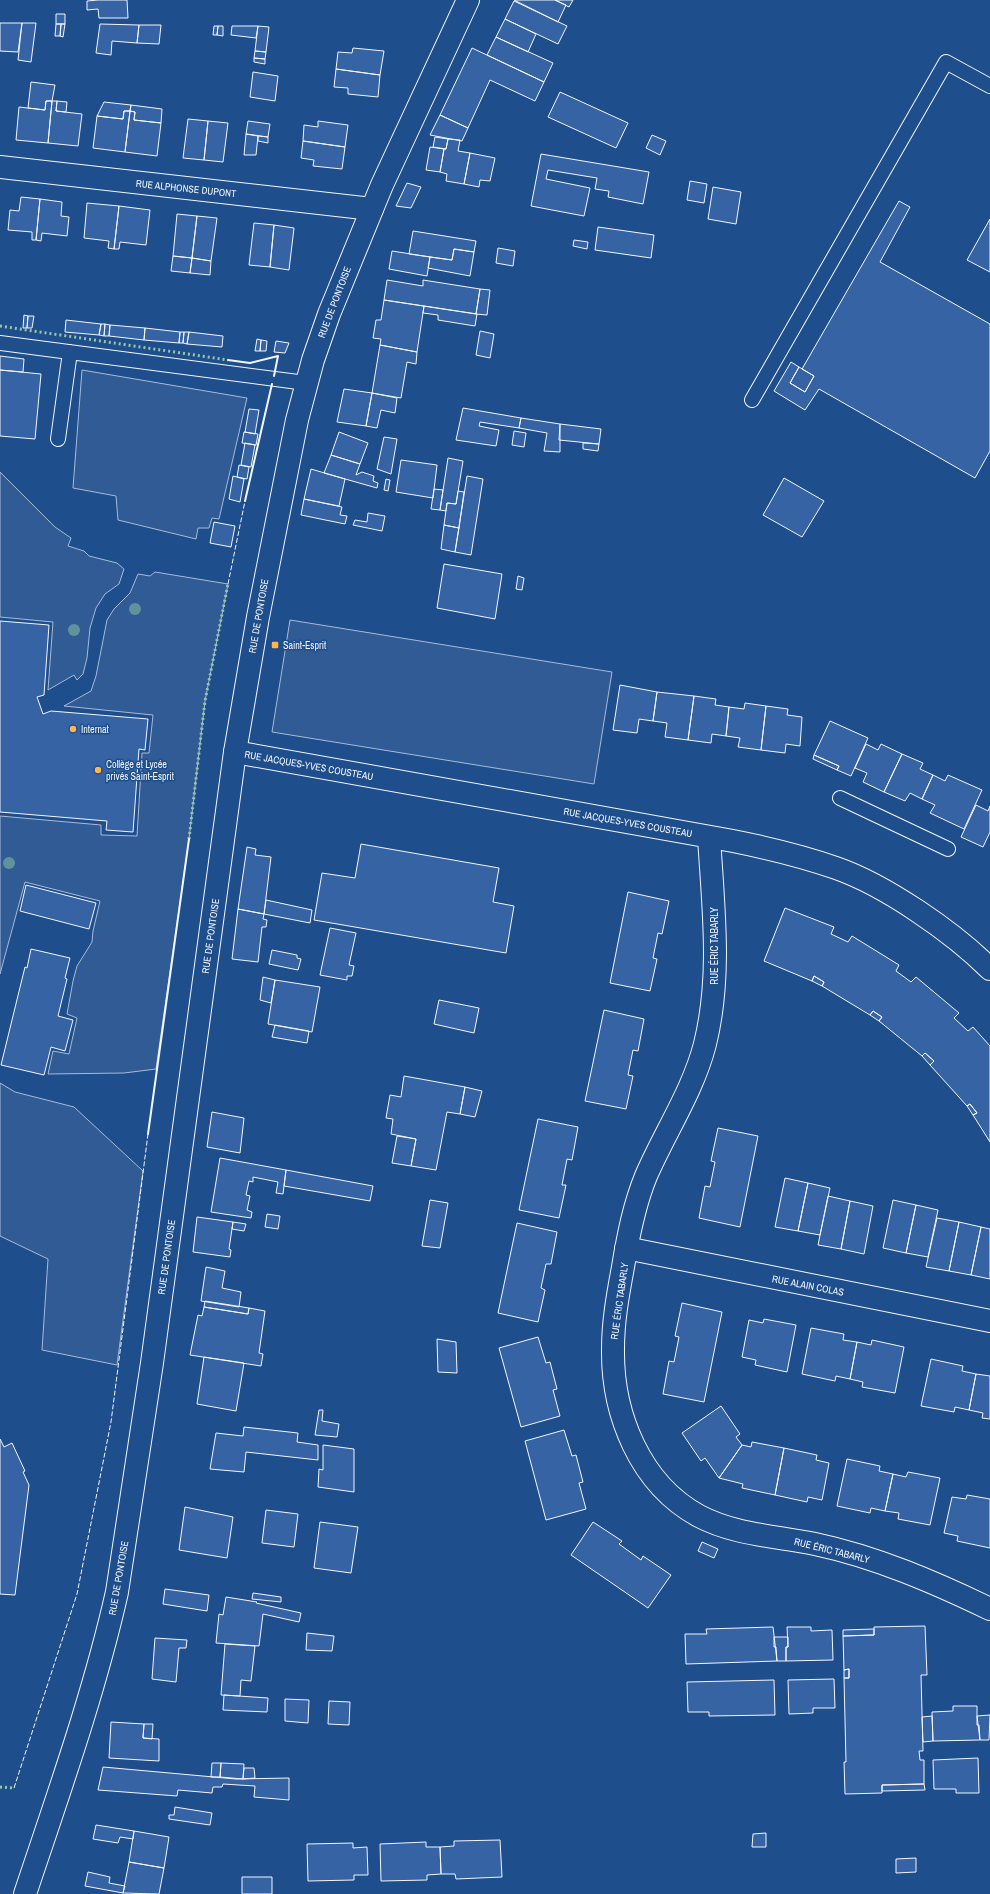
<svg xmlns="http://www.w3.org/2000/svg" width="990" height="1894" font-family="'Archivo Narrow',sans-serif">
	<rect width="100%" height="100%" fill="#1f4e8c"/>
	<path fill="#305b95" stroke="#a8bbd7" d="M82 370 247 398 219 519 212 518 209 528H198L196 539 118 520 116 496 73 488Z
		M0 472 55 527 71 538 68 546 84 551 89 556 117 563 124 569 119 584 105 594 96 608 90 628 87 658 83 674 77 680 74 675 48 690 53 622 0 617Z
		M155 572 228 584 205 701 189 839 156 1069 124 1073 48 1074 53 1051 69 1054 77 1018 67 1014 73 981 77 966 92 942 93 931 100 901 25 882 0 974V816L101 825V835L137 836 142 753H149L153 715 64 706 91 691 96 676 107 620 114 609 130 593 138 574 150 576Z
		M290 620 612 672 594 784 272 732Z
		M0 1083 15 1092 74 1107 143 1171 117 1365 42 1350 48 1259 0 1236Z"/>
	<path fill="#3563a3" stroke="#f2f6ff" d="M98 0H127L128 18H99L98 9 87 10V1Z
		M514 0H555L566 5 558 22Z
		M555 0H573L569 7Z
		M514 1 567 26 558 44 505 19Z
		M56 14H65V24H56Z
		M505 19 536 34 528 52 496 37Z
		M0 23H22L18 52 0 51Z
		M22 23H36L31 62 18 60Z
		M56 24H61L60 36H55Z
		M61 24H65L63 37 60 36Z
		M100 24 139 25 137 43 112 41 111 55 96 53Z
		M139 25H161L159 44 137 43Z
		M214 26H218L217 35H213Z
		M218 26H223V36L217 35Z
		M232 26H258L256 38 231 35Z
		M258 26 269 27 266 52 255 51Z
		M496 37 553 63 544 82 487 55Z
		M353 48 384 51 380 75 336 69 338 52 352 53Z
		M472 48 544 82 535 101 490 80 468 128 440 115Z
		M255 51 266 52 265 59 254 58Z
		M254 58 265 59V64L254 62Z
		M336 69 380 75 378 97 348 94V88L334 87Z
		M253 72 278 76 275 101 250 97Z
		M31 82 55 85 52 101H46L45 110 28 108Z
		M560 92 628 123 616 148 548 117Z
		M46 101H52L48 143 16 140 19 107 45 110Z
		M52 101H57L56 111 82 114 78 146 48 143Z
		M57 101 67 102 66 112 56 111Z
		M104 102 131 105 130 111H124L123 119 97 116Z
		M131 105 162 109 161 123 134 120 135 112 130 111Z
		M124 111H130L125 152 93 148 97 116 123 119Z
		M130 111 135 112 134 120 161 123 157 156 125 152Z
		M440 115 468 128 462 141 430 135Z
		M188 119 208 121 204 160 183 158Z
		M208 121 228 123 223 162 204 160Z
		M248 121 270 124 268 137 246 134Z
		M318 121 348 125 345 147 303 141 304 125 318 127Z
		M246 134 258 136 256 155H244Z
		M652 135 666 141 660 155 646 148Z
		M258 136 268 137V143L258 141Z
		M435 137 448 139 446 149 433 147Z
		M448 139 460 140 458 151 470 153 464 184 446 181 447 174 440 172 444 149H446Z
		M303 141 345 147 342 169 313 166 314 160 301 158Z
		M430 147 444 149 440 172 426 170Z
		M470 153 495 158 490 181 480 180 479 187 464 184Z
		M541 154 649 172 643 204 608 197 609 191 595 189 597 178 548 170 546 179 590 188 584 216 531 206Z
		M690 181 707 184 704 203 687 200Z
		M407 183 421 187 411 208 396 206Z
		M713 187 741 192 736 224 708 219Z
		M21 197 40 199 36 240H32V232L8 230 10 210 19 211Z
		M40 199 62 202 61 216 69 217 67 236 42 233 41 241 36 240Z
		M899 201 910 207 880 262 990 324V451L975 478 819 389 805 410 774 391 791 362 799 367 790 383 805 392 814 376 802 369Z
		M87 203 119 206 114 249 108 248 109 241 84 238Z
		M119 206 150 210 146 245 120 242 119 249H114Z
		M177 214 197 216 192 258 173 256Z
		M197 216 217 218 211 261 192 258Z
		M990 219V272L967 260Z
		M254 223 274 225 270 267 249 265Z
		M274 225 294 228 289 270 270 267Z
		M598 227 654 235 651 258 595 250Z
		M413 231 476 241 474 252 454 249 452 260 409 254Z
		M574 240 588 242 587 249 573 246Z
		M498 248 515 251 513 266 496 263Z
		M454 249 474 252 470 276 428 268 430 257 452 260Z
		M392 251 430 257 427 276 389 269Z
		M173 256 192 258 190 273 171 271Z
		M192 258 211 261 210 275 190 273Z
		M387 280 423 286V280L480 289 476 314 384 300Z
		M480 289 490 290 487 315 476 314Z
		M384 300 424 306 417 352 380 345 381 339 373 338 376 320H381Z
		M424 306 477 314 475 326 438 320V315L423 313Z
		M24 315 28 316 27 328H23Z
		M28 316H34L32 328H27Z
		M66 320 101 324 99 335 65 332Z
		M101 324H105L104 336 99 335Z
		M105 324 110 325 109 336H104Z
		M110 325 145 328 144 340 109 336Z
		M145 328 180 332 179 343 144 340Z
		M480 331 494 334 490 358 476 355Z
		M180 332H184L183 343H179Z
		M184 332H189L187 344 183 343Z
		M189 332 223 336 222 347 187 344Z
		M257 339 261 340 260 351H255Z
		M261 340 267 341 266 351H260Z
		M276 341 289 343 285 353 274 352Z
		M380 345 417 352 416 364 407 362 401 398 372 393Z
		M0 356 24 359 23 372 0 370Z
		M799 367 814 376 805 392 790 383Z
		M0 370 41 374 35 439 0 436Z
		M344 389 372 393 366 426 337 422Z
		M372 393 397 398 395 413 381 410 377 428 366 426Z
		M463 408 521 418 519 428 480 422 479 426 499 430 496 446 456 440Z
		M249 409 259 410 255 434 245 432Z
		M521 418 560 424V452L544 451 547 433 519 428Z
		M560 424 601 429 599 444 559 440Z
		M514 431 526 433 524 447 512 445Z
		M244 432 258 434 256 445 242 443Z
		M339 432 368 443 360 464 331 455Z
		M384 437 397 439 391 474 377 469Z
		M245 443 255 445 251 467 241 465Z
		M583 443 599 444 598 451 583 449Z
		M331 455 360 464 356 475 362 472 374 476 373 481 378 483 377 488 324 473Z
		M448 458 463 461 456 504 447 503 446 511 440 510Z
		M401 460 437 465 433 498 396 492Z
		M239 465 249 467 247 479 237 477Z
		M311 469 345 479 339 506 304 499Z
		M233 476 244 479 240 502 229 499Z
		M467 476 483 479 471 555 455 552Z
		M784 478 824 501 802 537 763 515Z
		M386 479 390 480 388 491 384 490Z
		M434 489 443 490 440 510 431 509Z
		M458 491 464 492 459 528 444 525 447 503 456 504Z
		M304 499 342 507 340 515 347 516 345 524 301 515Z
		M368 513 385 516 382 531 353 525 355 520 367 522Z
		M214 522 235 526 231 547 210 543Z
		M444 525 459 528 455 552 441 549Z
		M444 564 502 574 495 619 437 608Z
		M518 576 524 578 522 590 516 589Z
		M0 621 49 625 44 695 37 697 43 714 51 711 148 719 145 750 139 749 133 832 106 830 107 821 0 812Z
		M620 685 657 692 653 721 639 719 637 733 613 730Z
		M657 692 694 696 688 740 665 737 667 723 653 721Z
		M694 696 716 699 715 705 729 707 726 736 712 734 711 743 688 740Z
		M745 703 766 706 761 750 738 747 740 738 726 736 729 707 744 709Z
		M766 706 788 709 787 715 802 717 800 746 786 744 785 753 761 750Z
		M830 721 868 738 851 776 837 770 839 766 814 755Z
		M866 744 878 750 881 744 902 754 884 792 863 782 867 773 855 768Z
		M902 754 923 763 920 769 933 775 922 799 910 793 905 801 884 792Z
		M814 755 839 766 837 770 813 759Z
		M933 775 945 781 948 775 982 790 964 829 930 813 935 805 922 799Z
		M976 805 988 811 990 806V832L983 847 961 837Z
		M361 844 499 868 493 902 514 906 506 953 314 920 322 873 355 878Z
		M247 847 256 849 255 855 271 857 264 914 238 909Z
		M26 885 96 903 89 929 20 911Z
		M628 892 669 901 662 934 658 933 653 958 657 959 650 991 610 983Z
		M266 900 312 910 310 923 264 914Z
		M785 908 834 927 831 934 848 942 852 936 899 965 896 971 911 982 916 977 959 1013 954 1018 968 1031 973 1027 990 1046V1142L973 1115 977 1113 970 1104 967 1106 930 1065 934 1061 925 1053 922 1056 879 1021 882 1017 873 1011 870 1015 822 986 824 982 814 976 812 981 764 961Z
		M238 909 264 914 263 919 267 920 266 927H262L258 962 232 959Z
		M330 928 356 933 349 965 354 966 352 976H347V980L320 975Z
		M31 949 70 958 65 978 67 979 58 1016 73 1020 65 1051 51 1047 44 1075 1 1065 25 967 27 968Z
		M272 950 297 955V958L301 959 298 970 269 964Z
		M814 976 824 982 822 986 812 981Z
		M263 977 275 980 271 1003 260 1000Z
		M275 980 320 987 312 1032 268 1024Z
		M439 1000 479 1008 474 1033 434 1024Z
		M604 1010 644 1019 638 1051 633 1050 628 1075 633 1076 626 1109 585 1101Z
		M873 1011 882 1017 879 1021 870 1015Z
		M275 1025 309 1031 307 1043 272 1037Z
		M925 1053 934 1061 930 1065 922 1056Z
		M404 1076 465 1087 460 1114 447 1112 436 1170 411 1166 416 1139 391 1134 393 1119 386 1118 390 1095 401 1097Z
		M465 1087 482 1091 475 1117 460 1114Z
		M970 1104 977 1113 973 1115 967 1106Z
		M212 1112 244 1118 240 1153 207 1147Z
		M538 1119 578 1127 572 1160 567 1159 562 1185H566L559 1218 519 1210Z
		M718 1128 758 1136 740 1227 699 1218 705 1186 710 1187 715 1162 711 1161Z
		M397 1136 416 1139 411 1166 392 1163Z
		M220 1158 286 1170 283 1194 276 1193 278 1182 253 1177V1182L249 1181 246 1195 250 1196 247 1210 252 1212 251 1218 211 1212Z
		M286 1170 373 1186 370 1201 284 1186Z
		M785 1178 808 1183 798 1231 775 1227Z
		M808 1183 830 1188 820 1235 798 1231Z
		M828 1196 850 1201 841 1249 818 1245Z
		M430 1200 448 1203 440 1248 422 1246Z
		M893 1200 916 1205 906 1253 883 1248Z
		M850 1201 873 1206 864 1254 841 1249Z
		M916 1205 938 1210 928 1257 906 1253Z
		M267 1214 280 1216 278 1229 265 1227Z
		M197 1217 233 1222 229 1249 231 1250 230 1257 193 1252Z
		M937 1218 959 1222 949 1271 926 1267Z
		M233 1222 246 1224 244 1231 232 1229Z
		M959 1222 981 1227 971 1275 949 1271Z
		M517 1223 557 1232 551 1264H546L541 1288 545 1290 538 1322 498 1313Z
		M981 1227 990 1229V1279L971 1275Z
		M206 1267 225 1271 222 1288 241 1292 239 1307 201 1301Z
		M205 1301 249 1308 248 1314 204 1307Z
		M682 1303 722 1312 704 1402 663 1394 669 1361 674 1362 679 1337 675 1336Z
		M204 1307 248 1314 249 1308 265 1311 259 1353 263 1354 261 1366 190 1355 198 1315 202 1316Z
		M764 1319 796 1325 787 1372 755 1365 756 1360 742 1357 749 1320 763 1323Z
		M811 1328 844 1334 843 1340 857 1342 850 1379 836 1376 835 1381 802 1374Z
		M538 1337 546 1363 550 1362 557 1389 553 1390 560 1416 521 1427 499 1348Z
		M437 1339 456 1342 457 1373 438 1372Z
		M872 1340 904 1347 895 1393 862 1387 863 1382 850 1379 857 1342 871 1345Z
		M204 1357 244 1363 236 1411 197 1404Z
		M931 1359 963 1366 962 1371 976 1374 969 1410 955 1407 954 1412 921 1406Z
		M976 1374 990 1376V1419L982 1418 983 1413 969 1410Z
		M721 1406 740 1434 736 1437 742 1445 719 1478 705 1458 701 1461 682 1433Z
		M319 1410H323L322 1421 339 1424 337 1437 315 1435Z
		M244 1427 298 1433 297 1442 318 1445V1460L246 1452 244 1472 210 1469 216 1433 243 1436Z
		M564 1430 572 1456 576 1455 583 1482 579 1483 586 1509 546 1520 525 1441Z
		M0 1439 4 1447 12 1443 25 1471 23 1472 29 1485 15 1595 0 1594Z
		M752 1442 784 1448 775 1495 742 1488 743 1484 719 1478 742 1445 751 1447Z
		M323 1445 354 1449V1492L318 1487 319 1469 323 1470Z
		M784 1448 817 1455 816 1460 829 1463 822 1500 808 1497 807 1502 775 1495Z
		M847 1459 880 1466 879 1471 893 1474 885 1511 871 1508 870 1513 837 1506Z
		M908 1472 940 1478 930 1525 898 1519 899 1513 885 1511 893 1474 906 1477Z
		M967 1495 990 1499V1548L957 1541 958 1536 944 1533 952 1497 966 1499Z
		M185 1507 233 1517 227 1558 179 1550Z
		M266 1510 298 1514 294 1547 262 1543Z
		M320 1522 358 1527 351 1573 314 1568Z
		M593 1522 622 1541 619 1544 641 1560 643 1556 671 1575 648 1608 571 1555Z
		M702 1542 718 1549 714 1558 698 1551Z
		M165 1589 209 1595 207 1611 163 1604Z
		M253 1593 281 1597V1602L252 1599Z
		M226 1597 257 1602 256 1603 301 1613 299 1622 263 1614 259 1646 216 1643 219 1614 223 1615Z
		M925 1626 927 1675H921L923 1751H919L920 1760H924V1784L882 1785V1793L845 1794 844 1762H846L844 1678H849V1669L844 1670 843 1636 874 1635V1627Z
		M773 1627 777 1661 686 1664 685 1634H707L706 1629Z
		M787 1627H811V1631L832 1630 833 1660 786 1661V1647H788Z
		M874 1629V1635L843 1636V1630Z
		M307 1633 334 1636 332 1651 306 1650Z
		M774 1637H788V1647H786V1661H777L776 1647H774Z
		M155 1638 187 1640 186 1648H179L176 1682 152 1679Z
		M225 1644 255 1646 251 1681 241 1680 240 1696 221 1695Z
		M849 1669V1678H844V1670Z
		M834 1679 835 1708H813V1713L789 1714 788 1680Z
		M774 1680 775 1715 709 1716V1712H688L687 1682Z
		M224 1695 268 1698 267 1712 223 1710Z
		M285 1699 309 1700 308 1723 285 1721Z
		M329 1701 350 1702 349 1725 328 1724Z
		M953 1706H977V1725H979L980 1740 933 1741 932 1712 953 1711Z
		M990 1715 989 1740H980L977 1716Z
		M932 1716 933 1741 923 1742 922 1717Z
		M111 1722 144 1724 143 1738 159 1739V1761L109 1758Z
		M144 1724H153L152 1739 143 1738Z
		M978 1758 979 1793H956V1789H934L933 1760Z
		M212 1763H221L220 1777H211Z
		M221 1763 244 1764 243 1779 220 1777Z
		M103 1767 236 1779 289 1778V1800L254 1797 255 1786 223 1784 222 1787H213L212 1793 178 1790 177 1796 98 1790Z
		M244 1768H254L255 1778 243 1779Z
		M924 1784 925 1790 882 1791V1785Z
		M175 1807 212 1813 210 1825 169 1819V1815H174Z
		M96 1825 134 1831 133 1839 120 1837 118 1843 93 1839Z
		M134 1831 169 1837 164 1868 129 1862Z
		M766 1833V1847H752L753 1834Z
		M500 1840 502 1877 456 1879 455 1874H441L440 1847 454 1846V1841Z
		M426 1842V1847H440L441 1874 427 1875V1880L381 1881 380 1844Z
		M353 1843V1848L367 1847 368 1875H354V1880L308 1881 307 1844Z
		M916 1858V1872L896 1873V1859Z
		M129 1862 164 1868 159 1894 123 1893Z
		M88 1872 110 1877 109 1883 125 1886 123 1893 85 1886Z
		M242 1877H272V1894H242Z"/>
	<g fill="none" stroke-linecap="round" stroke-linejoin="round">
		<g stroke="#f2f6ff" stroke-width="16">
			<path id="lane" d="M0 343 306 383
				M752 400 946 62 990 86
				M58 439 70 352
				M840 798 948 849"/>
		</g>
		<g stroke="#f2f6ff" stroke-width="24">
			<path id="street" d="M0 167 372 209
				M235 752 733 841C768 848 802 856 836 868 885 885 953 932 990 969
				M709 837C713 906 722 975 705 1044 693 1091 665 1132 646 1176 634 1205 628 1237 623 1267 618 1294 613 1321 613 1349 612 1414 640 1484 699 1516 735 1535 776 1536 815 1544 876 1557 934 1582 990 1609
				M626 1248 990 1321"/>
		</g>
		<g stroke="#f2f6ff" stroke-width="24">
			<path id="secondary" d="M25 1894C58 1795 94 1694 117 1592L152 1363 235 752 258 617 297 420 313 360 329 314 382 185 468 0"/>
		</g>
		<use href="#lane" stroke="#1f4e8c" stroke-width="14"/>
		<use href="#street" stroke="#1f4e8c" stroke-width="22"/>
		<use href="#secondary" stroke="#1f4e8c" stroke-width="22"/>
		<path stroke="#97c8a6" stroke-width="3" stroke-dasharray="2 3" stroke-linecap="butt" d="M0 326 228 360
			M189 839 205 701 228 584
			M0 1787 14 1788"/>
		<path stroke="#f2f6ff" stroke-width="1" stroke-dasharray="5 2" stroke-linecap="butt" d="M228 584 245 501
			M14 1788 77 1594 111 1422 148 1134"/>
		<path stroke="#f2f6ff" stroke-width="2" d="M228 360 250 363 278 356 274 376
			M245 501 272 384
			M148 1134 189 839"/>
	</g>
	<g fill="#61919a">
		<circle cx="135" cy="609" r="6"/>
		<circle cx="74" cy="630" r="6"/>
		<circle cx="9" cy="863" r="6"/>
	</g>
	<g fill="#ffb74d" stroke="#1f4e8c" stroke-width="1.5">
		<rect x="271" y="641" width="8" height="8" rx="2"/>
		<circle cx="73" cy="729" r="4"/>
		<circle cx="98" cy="770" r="4"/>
	</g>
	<g text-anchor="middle" stroke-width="3" stroke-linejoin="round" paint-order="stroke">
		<g font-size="10" fill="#f2f6ff" stroke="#1f4e8c">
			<text transform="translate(186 188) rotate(6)" y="4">RUE ALPHONSE DUPONT</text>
			<text transform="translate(334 302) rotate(-69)" y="4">RUE DE PONTOISE</text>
			<text transform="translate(258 616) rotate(-80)" y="4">RUE DE PONTOISE</text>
			<text transform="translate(309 765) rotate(10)" y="4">RUE JACQUES-YVES COUSTEAU</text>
			<text transform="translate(628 822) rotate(10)" y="4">RUE JACQUES-YVES COUSTEAU</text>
			<text transform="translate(210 936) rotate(-82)" y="4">RUE DE PONTOISE</text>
			<text transform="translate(714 946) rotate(-90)" y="4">RUE ÉRIC TABARLY</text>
			<text transform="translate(166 1257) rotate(-82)" y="4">RUE DE PONTOISE</text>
			<text transform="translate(808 1285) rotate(11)" y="4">RUE ALAIN COLAS</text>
			<text transform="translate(619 1301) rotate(-82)" y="4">RUE ÉRIC TABARLY</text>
			<text transform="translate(832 1550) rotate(14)" y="4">RUE ÉRIC TABARLY</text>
			<text transform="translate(118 1578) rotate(-80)" y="4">RUE DE PONTOISE</text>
		</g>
		<g font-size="10" fill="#f2f6ff" stroke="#1f4e8c" text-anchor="start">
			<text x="283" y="649">Saint-Esprit</text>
			<text x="81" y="733">Internat</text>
			<text x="106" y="768">Collège et Lycée<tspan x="106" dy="12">privés Saint-Esprit</tspan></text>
		</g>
	</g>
</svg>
